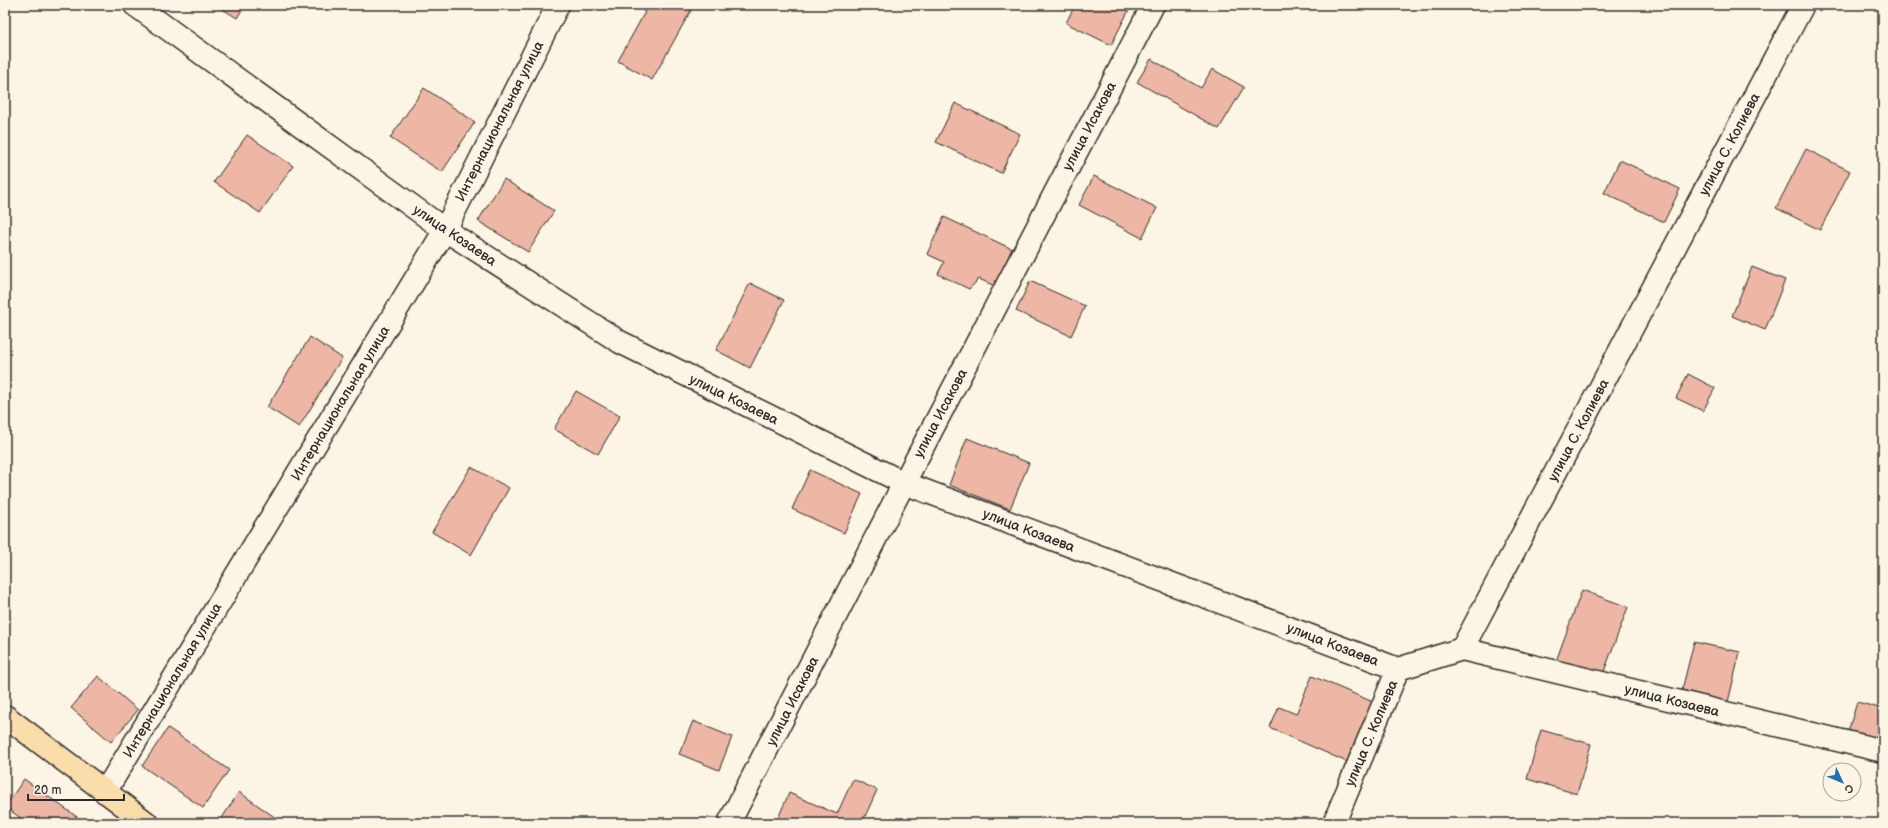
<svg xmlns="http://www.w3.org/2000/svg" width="1888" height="828" font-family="'Balsamiq Sans',sans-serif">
	<rect width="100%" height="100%" fill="#fcf5e5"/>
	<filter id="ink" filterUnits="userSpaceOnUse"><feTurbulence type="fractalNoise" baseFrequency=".025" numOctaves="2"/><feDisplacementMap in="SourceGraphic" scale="8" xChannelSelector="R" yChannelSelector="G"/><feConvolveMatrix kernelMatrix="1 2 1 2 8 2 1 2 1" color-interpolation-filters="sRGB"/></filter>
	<g filter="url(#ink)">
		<path fill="#eeb6a5" stroke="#2b2b2b" d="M216 5H245L237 18Z
			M633 5H694L652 80 618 61 645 12Z
			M1075 5H1123L1130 8 1111 45 1066 23Z
			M1151 59 1201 88 1212 69 1244 87 1219 129 1137 82Z
			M424 88 475 122 442 172 390 138Z
			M955 103 1020 134 1001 173 936 142Z
			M247 135 293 166 260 213 214 182Z
			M1806 149 1850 171 1820 230 1776 208Z
			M1620 160 1680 189 1664 222 1604 193Z
			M1094 176 1157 208 1142 238 1079 205Z
			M504 179 554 211 528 252 478 221Z
			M944 217 1012 249 995 286 979 279 969 289 938 274 944 262 927 254Z
			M1752 267 1785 280 1765 330 1732 316Z
			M1030 281 1085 306 1071 336 1016 311Z
			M750 283 784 300 750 368 716 350Z
			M310 337 342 358 299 427 267 407Z
			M1688 374 1715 388 1703 411 1676 398Z
			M576 391 620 416 598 454 554 429Z
			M967 438 1029 463 1010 509 949 485Z
			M471 467 509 488 471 555 432 532Z
			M810 470 862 494 844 533 792 509Z
			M1582 590 1628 607 1602 677 1556 661Z
			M1694 642 1740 652 1728 702 1682 690Z
			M98 676 138 710 111 742 71 708Z
			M1312 676 1373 702 1347 762 1270 728 1279 707 1296 714Z
			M1857 702 1883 709V742L1848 732Z
			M693 721 732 737 719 770 679 754Z
			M168 728 229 770 203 808 142 766Z
			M1541 730 1591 744 1577 794 1527 779Z
			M24 779 84 822V823H28L5 807Z
			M853 779 877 790 862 823H776L789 793 837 814Z
			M239 792 283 823H222L220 821Z"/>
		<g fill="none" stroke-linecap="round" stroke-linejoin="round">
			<g stroke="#2b2b2b" stroke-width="25">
				<path id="minor" d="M135 5 445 230 620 342 904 483 1398 669
					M1462 649 1883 751
					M105 792 445 230 558 5
					M729 823 904 483 1153 5
					M1334 823 1398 669 1462 649 1803 5"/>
			</g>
			<g stroke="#2b2b2b" stroke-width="25">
				<path id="major" d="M5 716 147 823"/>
			</g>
			<use href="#minor" stroke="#fcf5e5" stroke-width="22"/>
			<use href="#major" stroke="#fbddab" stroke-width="22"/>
		</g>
	</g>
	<g text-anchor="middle" stroke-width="3" stroke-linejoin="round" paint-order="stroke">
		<g font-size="14" fill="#2b2b2b" stroke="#fcf5e5">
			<text transform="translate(499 121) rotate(-63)" y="5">Интернациональная улица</text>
			<text transform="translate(1089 126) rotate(-62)" y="5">улица Исакова</text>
			<text transform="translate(1729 144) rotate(-62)" y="5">улица С. Колиева</text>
			<text transform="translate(455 235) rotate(34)" y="5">улица Козаева</text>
			<text transform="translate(734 399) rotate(26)" y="5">улица Козаева</text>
			<text transform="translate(340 403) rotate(-59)" y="5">Интернациональная улица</text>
			<text transform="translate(940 413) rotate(-62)" y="5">улица Исакова</text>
			<text transform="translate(1578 430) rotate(-62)" y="5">улица С. Колиева</text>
			<text transform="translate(1029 530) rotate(21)" y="5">улица Козаева</text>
			<text transform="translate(1333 644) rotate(21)" y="5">улица Козаева</text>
			<text transform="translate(172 680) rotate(-59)" y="5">Интернациональная улица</text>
			<text transform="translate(1672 700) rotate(14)" y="5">улица Козаева</text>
			<text transform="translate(792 701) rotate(-63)" y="5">улица Исакова</text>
			<text transform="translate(1371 733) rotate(-67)" y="5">улица С. Колиева</text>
		</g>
	</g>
	<rect width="1888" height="828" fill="none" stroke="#fcf5e5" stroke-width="20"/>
	<rect x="10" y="10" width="1868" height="808" fill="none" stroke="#2b2b2b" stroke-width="1.5" filter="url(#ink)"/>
	<g transform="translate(1842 782) rotate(134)"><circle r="19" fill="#fcf5e5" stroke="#a8a49b"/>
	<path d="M0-3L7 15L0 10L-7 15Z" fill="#1f6fb2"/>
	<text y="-6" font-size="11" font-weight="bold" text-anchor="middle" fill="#2b2b2b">С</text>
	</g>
	<path d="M28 794v6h96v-6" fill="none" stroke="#2b2b2b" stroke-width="2"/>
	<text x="34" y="794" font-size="12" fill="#2b2b2b" stroke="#fcf5e5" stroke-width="3" paint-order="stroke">20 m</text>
</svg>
